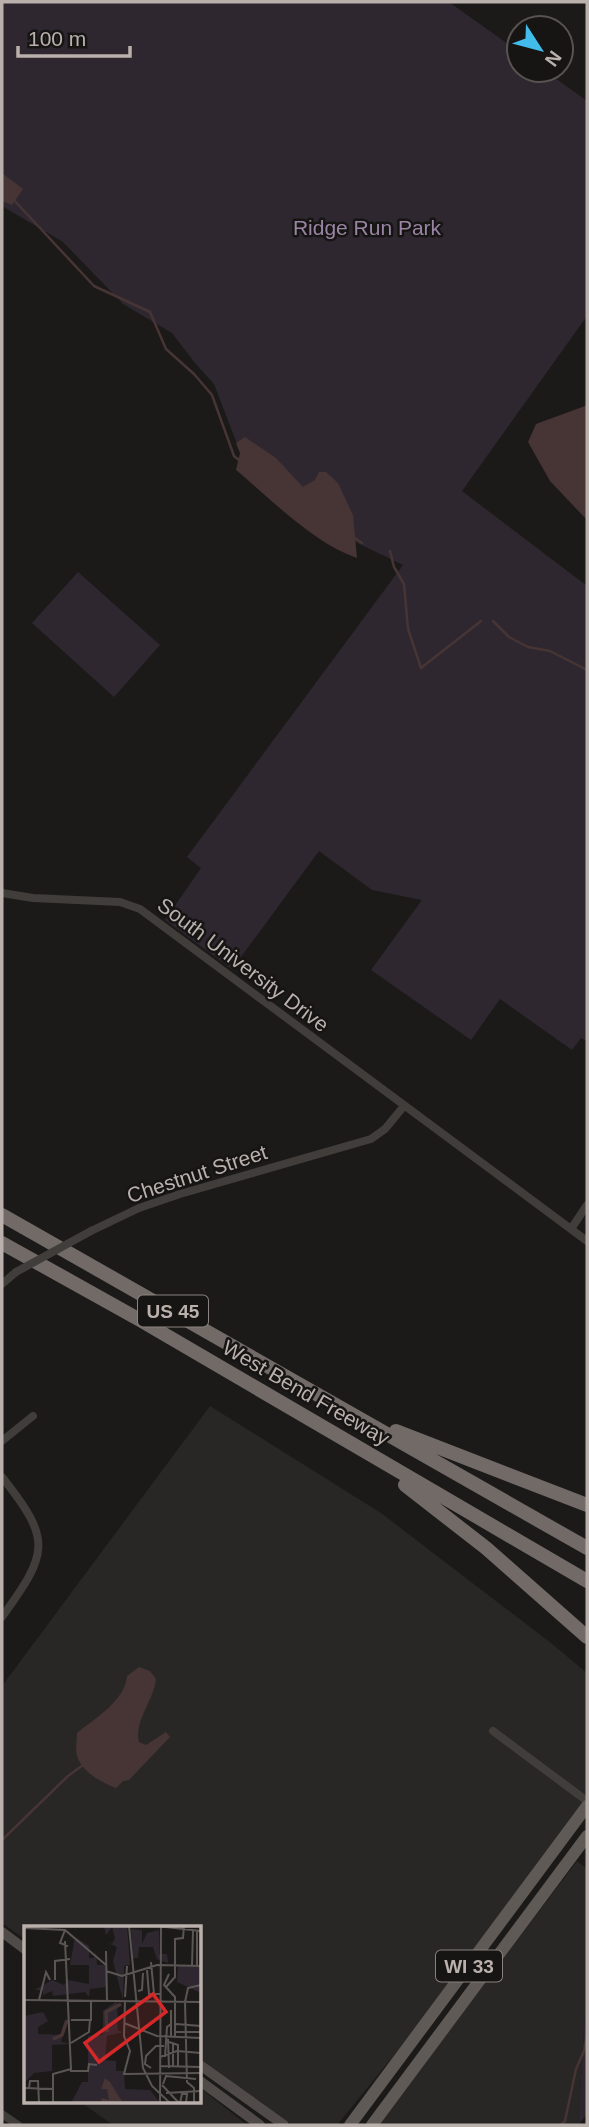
<svg xmlns="http://www.w3.org/2000/svg" width="589" height="2127" font-family="Helvetica,sans-serif">
	<rect width="100%" height="100%" fill="#1b1a19"/>
	<path fill="#282725" d="M210 1406 381 1513 551 1643 587 1673V1801L399 2049 337 2125H292L200 2059V1927H26V1940L2 1923V1686Z
		M577 1861 587 1869V1985L578 2125H378Z
		M200 2088 247 2125H113L79 2101H200Z"/>
	<path fill="#2e2730" d="M2 2H449L519 52V70H544L587 101V316L462 491 587 586V1041L581 1038 572 1050 500 999 471 1040 371 970 422 900 372 890 319 851 232 969 165 920 201 868 187 857 403 565 345 537 247 470 214 384 195 363 172 333 123 304 63 242 2 206Z
		M78 572 160 645 114 697 32 623Z
		M587 1985V2114L578 2125Z"/>
	<path fill="#463534" d="M2 173 23 189 12 205 2 201Z
		M587 399V520L550 481 528 442 536 424 585 406Z
		M245 437 276 458 303 487 315 480 319 472H326L338 483 353 515 357 558C313 543 271 499 236 470L240 453 236 443Z
		M139 1667 150 1671 156 1679C154 1700 134 1721 139 1742L146 1745 166 1732 170 1737 129 1780 123 1781 116 1788C102 1783 82 1772 77 1756 75 1749 77 1741 77 1733 94 1719 125 1701 127 1676Z"/>
	<g fill="none" stroke-linecap="round" stroke-linejoin="round">
		<path stroke="#463534" stroke-width="2.5" d="M13 199 94 286 150 312 166 349 194 374 212 395 234 456 239 460
			M352 536 362 543
			M390 551 394 567 404 584 408 629 421 668 481 621
			M493 621 509 637 528 647 550 651 587 670
			M2 1840 68 1776 83 1765
			M561 2125 565 2121 576 2069 584 2051 587 2035"/>
		<path stroke="#403d3a" stroke-width="8" d="M2 893 33 898 120 902 140 909 587 1241
			M571 1229 587 1205
			M91 1231 139 1208 180 1194 371 1139 385 1129 404 1106
			M2 1284 16 1272
			M2 1441 33 1416
			M2 1477C53 1541 48 1553 2 1617
			M493 1731 587 1801
			M2 2114 18 2125"/>
		<path stroke="#504b48" stroke-width="10" d="M2 1932 26 1950
			M200 2065 284 2125
			M200 2081 260 2125"/>
		<path stroke="#5f5a56" stroke-width="12" d="M350 2125 587 1806
			M372 2125 587 1836"/>
		<path stroke="#716a67" stroke-width="14" d="M2 1215 587 1548
			M2 1243 140 1320 587 1581
			M396 1431 587 1505
			M405 1485 486 1548 587 1637"/>
		<path stroke="#403d3a" stroke-width="8" d="M16 1272 91 1231"/>
	</g>
	<g text-anchor="middle" stroke-width="5" stroke-linejoin="round" paint-order="stroke">
		<g fill="#161514" stroke="#89827e" stroke-width="2">
			<rect x="138" y="1295.5" width="70" height="31" rx="5"/>
			<rect x="436" y="1950.5" width="66" height="31" rx="5"/>
		</g>
		<g font-size="19" font-weight="bold" fill="#bab0ac">
			<text x="173" y="1318">US 45</text>
			<text x="469" y="1973">WI 33</text>
		</g>
		<g font-size="21" fill="#9a84a4" stroke="#161514">
			<text x="367" y="235">Ridge Run Park</text>
		</g>
		<g font-size="21" fill="#bab0ac" stroke="#161514">
			<text transform="translate(243 965) rotate(37)" y="7">South University Drive</text>
			<text transform="translate(197 1174) rotate(-18)" y="7">Chestnut Street</text>
			<text transform="translate(306 1393) rotate(30)" y="7">West Bend Freeway</text>
		</g>
	</g>
	<g transform="translate(24 1926)">
		<rect width="177" height="177" fill="#1b1a19"/>
		<path d="M80 0H103L106 39 100 40 99 74 89 35 93 21 82 16 88 18 91 12 88 1 82 9ZM107 3 118 4V18L123 7 135 4V28H143L144 37 133 33 129 21H115L114 32H109ZM51 11 65 20V32H70L72 26 73 39H82V61L66 63 65 71 61 66 29 70 28 65 19 69V64H11L28 54 40 59 44 54 65 58V39H46ZM154 40 177 41V67L153 56ZM93 75 94 105 100 106 83 110 81 134 92 135V145H100L101 163 126 164 136 177H47L58 156H64V110L79 109V85ZM19 86 24 95 14 101V108L39 109 37 116 47 118 28 119V145L10 147 0 157V90Z" fill="#2e2730"/>
		<path d="M81 152 86 156 99 177H76L78 172 85 174 83 163H77Z" fill="#463534"/>
		<path fill="none" stroke="#463534" stroke-width="3.5" d="M83 106 82 86 97 78M29 113 38 109 43 94"/>
		<path fill="none" stroke="#5b5654" stroke-width="2" d="M105 0 119 142 128 160 146 177M133 0 177 5M0 2 41 4 82 39M41 4 36 17 44 20M173 5V40M82 25 83 75M127 36 130 68M168 40 169 5M123 44 125 68H136M82 45 98 50 133 39 177 40M145 48 140 59 151 71V111M31 54V35L46 33M142 61 151 51V13L159 12 160 0M114 65 118 64 119 47M101 71 103 40M0 74 177 76M15 74 22 46 26 54M101 75 100 110 106 125 100 148 177 147M147 84V111M47 94H67V75M100 97 133 110 177 112M152 98 177 100M152 106H177M144 113 145 142M145 116 154 119V141M47 117 65 106 66 94M136 131 153 125 177 127M141 131 143 101 147 98M136 140 177 141M149 141V117M127 142 121 138 122 130 132 120H140M46 145H64L65 138 73 139M139 158 142 150 172 153M138 159 155 177M0 162 29 163M5 162 6 155H14L15 177M142 167 177 165M29 177V148L47 143 41 15M136 177 137 0M156 177 158 168H163L162 177M170 177V162L163 156 161 76 164 62 177 59"/>
		<path fill="#d62828" fill-opacity="0.15" stroke="#d62828" stroke-width="3.5" d="M129 68 142 86 75 136 61 117Z"/>
		<rect width="177" height="177" fill="none" stroke="#bab0ac" stroke-width="3.5"/>
	</g>
	<rect width="589" height="2127" fill="none" stroke="#bab0ac" stroke-width="7"/>
	<g transform="translate(540 49) rotate(126)"><circle r="33" fill="#161514" stroke="#585351" stroke-width="2"/>
	<path d="M0-5L12 26L0 18L-12 26Z" fill="#42bdeb"/>
	<text y="-10" font-size="19" font-weight="bold" text-anchor="middle" fill="#bab0ac">N</text>
	</g>
	<path d="M18 46v10h112v-10" fill="none" stroke="#bab0ac" stroke-width="3.5"/>
	<text x="28" y="46" font-size="21" fill="#bab0ac" stroke="#161514" stroke-width="5" paint-order="stroke">100 m</text>
</svg>
